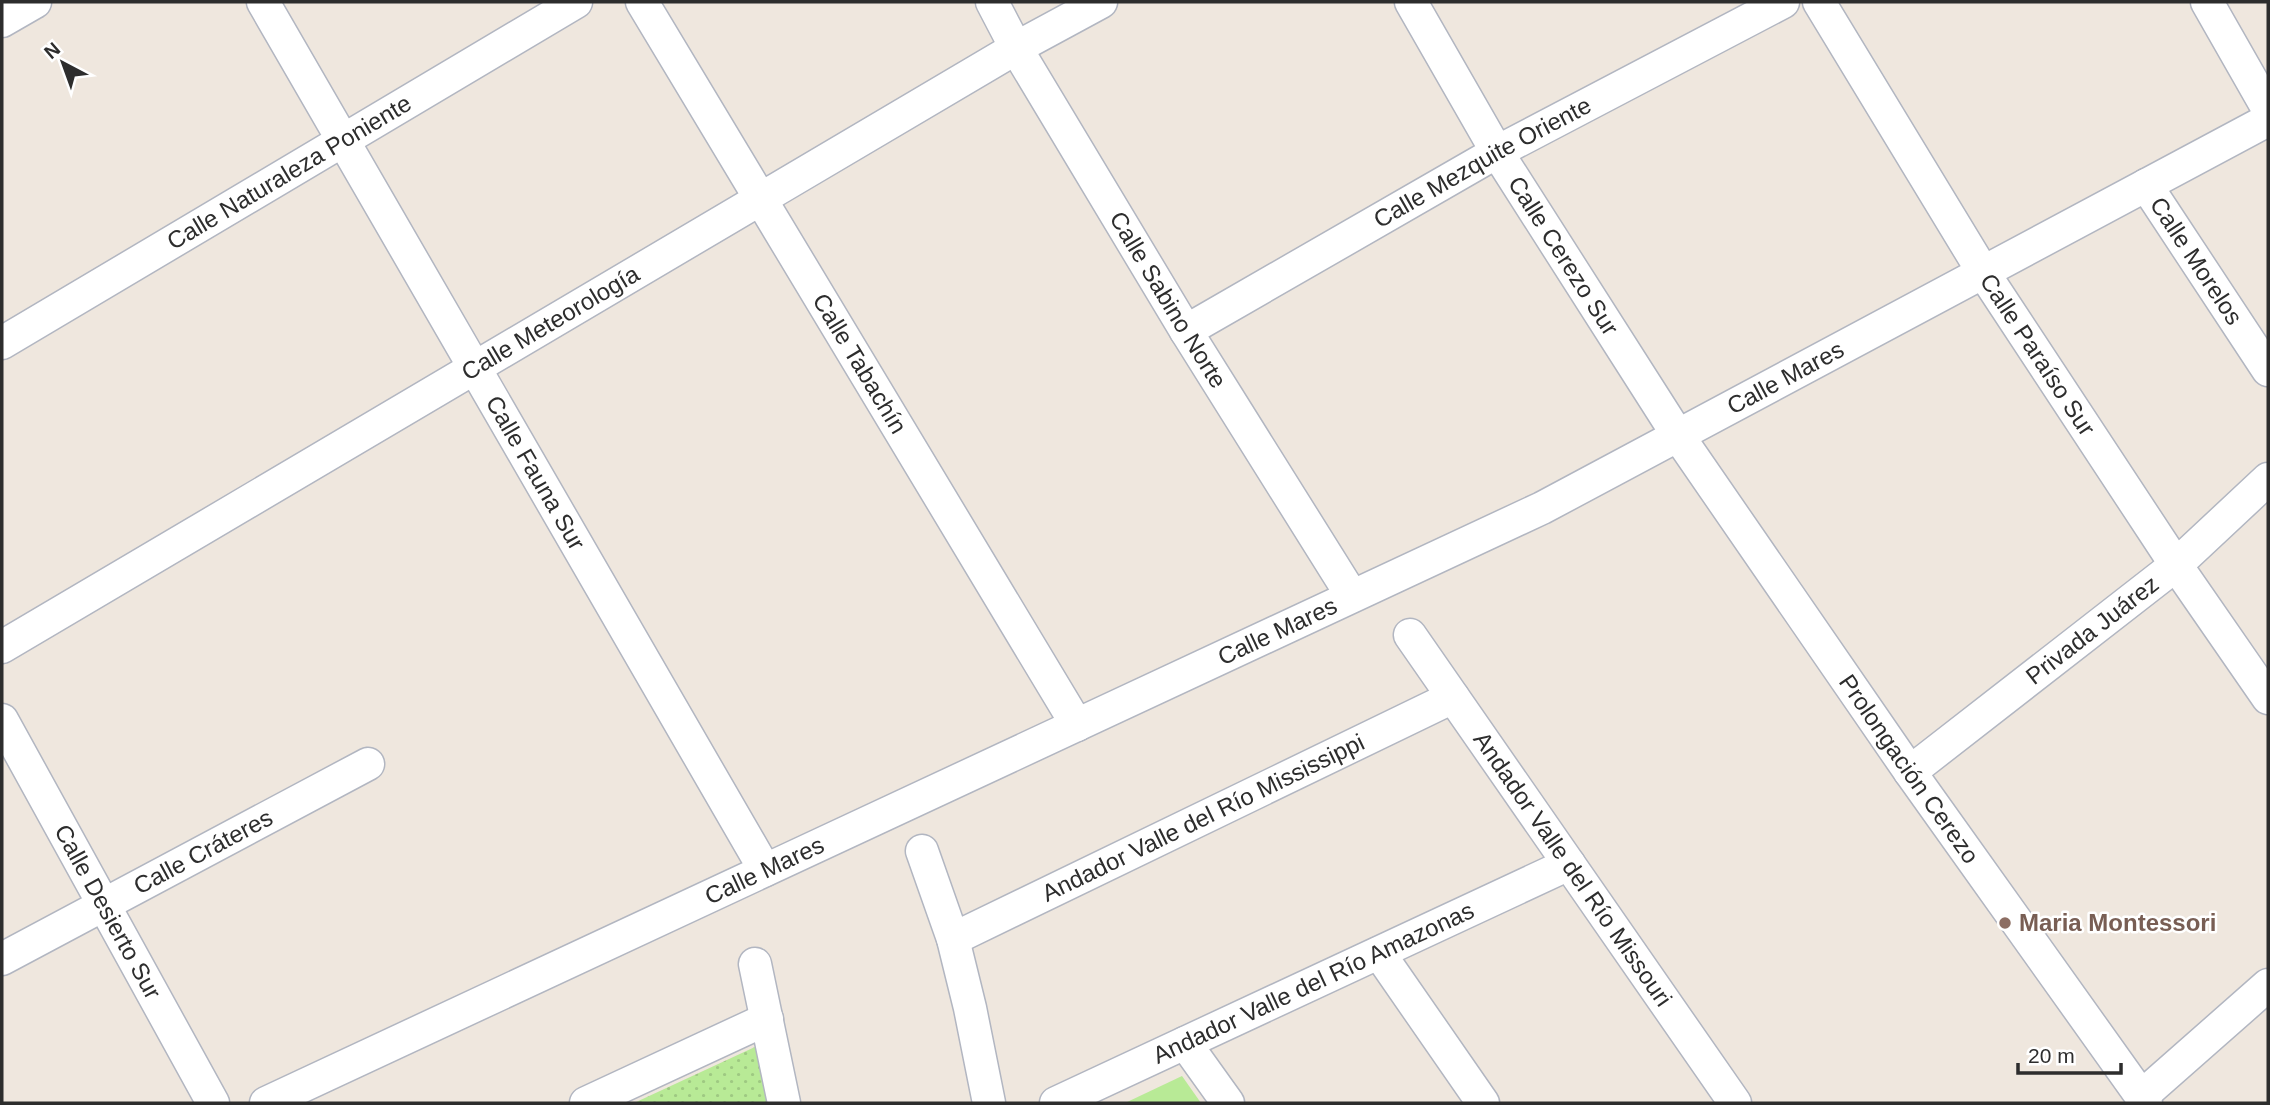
<svg xmlns="http://www.w3.org/2000/svg" width="2270" height="1105" font-family="Arial,sans-serif">
	<defs>
		<pattern id="park-dots" width="8" height="8" patternUnits="userSpaceOnUse" patternTransform="scale(1.75)"><rect width="8" height="8" fill="#b8ea96"/><path d="M2 2h.1M6 6h.1" fill="none" stroke="#9ec982" stroke-width="1.8" stroke-linecap="round"/></pattern>
	</defs>
	<rect width="100%" height="100%" fill="#efe7de"/>
	<path fill="#b8ea96" d="M1182 1076 1201 1103H1125Z"/>
	<path fill="url(#park-dots)" d="M757 1046 773 1103H634Z"/>
	<g fill="none" stroke-linecap="round" stroke-linejoin="round">
		<g stroke="#b2b6c1" stroke-width="35">
			<g id="minor">
				<path id="s1" d="M263 2 765 870"/>
				<path id="s2" d="M642 2 1077 725"/>
				<path id="s3" d="M992 2 1016 48 1186 331 1352 596"/>
				<path id="s4" d="M1411 2 1497 152 1677 434 1910 772 2146 1103"/>
				<path id="s5" d="M1819 2 1983 272 2176 565 2268 698"/>
				<path d="M2207 2 2268 109"/>
				<path d="M2 21 35 2"/>
				<path id="s6" d="M2146 185 2268 370"/>
				<path id="s7" d="M1186 331 1497 152 1783 2"/>
				<path id="s8" d="M2 343 576 2"/>
				<path id="s9" d="M1410 635 1735 1103"/>
				<path id="s10" d="M2 647 1016 48 1101 2"/>
				<path id="s11" d="M2 720 213 1103"/>
				<path id="s12" d="M1910 772 2176 565 2268 479"/>
				<path d="M922 851 953 939 970 1008 989 1103"/>
				<path id="s13" d="M953 939 1453 697"/>
				<path d="M1379 953 1483 1103"/>
				<path id="s14" d="M2 959 368 764"/>
				<path d="M755 964 784 1103"/>
				<path d="M1185 1043 1228 1103"/>
				<path d="M2142 1096 2268 985"/>
				<path id="s15" d="M266 1103 1542 508 2268 120"/>
				<path d="M586 1103 767 1019"/>
				<path id="s16" d="M1056 1103 1569 864"/>
			</g>
		</g>
		<use href="#minor" stroke="#fff" stroke-width="32"/>
	</g>
	<circle fill="#8d6e63" stroke="#fff" stroke-width="2.5" cx="2005" cy="923" r="7"/>
	<g text-anchor="middle" stroke-width="5" stroke-linejoin="round" paint-order="stroke">
		<g font-size="24" fill="#2d2d2d" stroke="#fff">
			<text dy="8" stroke="none"><textPath href="#s7" startOffset="341">Calle Mezquite Oriente</textPath></text>
			<text dy="8" stroke="none"><textPath href="#s8" startOffset="334">Calle Naturaleza Poniente</textPath></text>
			<text dy="8" stroke="none"><textPath href="#s4" startOffset="296">Calle Cerezo Sur</textPath></text>
			<text dy="8" stroke="none"><textPath href="#s6" startOffset="91">Calle Morelos</textPath></text>
			<text dy="8" stroke="none"><textPath href="#s3" startOffset="346">Calle Sabino Norte</textPath></text>
			<text dy="8" stroke="none"><textPath href="#s10" startOffset="637">Calle Meteorología</textPath></text>
			<text dy="8" stroke="none"><textPath href="#s5" startOffset="415">Calle Paraíso Sur</textPath></text>
			<text dy="8" stroke="none"><textPath href="#s2" startOffset="422">Calle Tabachín</textPath></text>
			<text dy="8" stroke="none"><textPath href="#s15" startOffset="1684">Calle Mares</textPath></text>
			<text dy="8" stroke="none"><textPath href="#s1" startOffset="544">Calle Fauna Sur</textPath></text>
			<text dy="8" stroke="none"><textPath href="#s12" startOffset="231">Privada Juárez</textPath></text>
			<text dy="8" stroke="none"><textPath href="#s15" startOffset="1116">Calle Mares</textPath></text>
			<text dy="8" stroke="none"><textPath href="#s4" startOffset="915">Prolongación Cerezo</textPath></text>
			<text dy="8" stroke="none"><textPath href="#s13" startOffset="278">Andador Valle del Río Mississippi</textPath></text>
			<text dy="8" stroke="none"><textPath href="#s14" startOffset="228">Calle Cráteres</textPath></text>
			<text dy="8" stroke="none"><textPath href="#s9" startOffset="285">Andador Valle del Río Missouri</textPath></text>
			<text dy="8" stroke="none"><textPath href="#s15" startOffset="550">Calle Mares</textPath></text>
			<text dy="8" stroke="none"><textPath href="#s11" startOffset="219">Calle Desierto Sur</textPath></text>
			<text dy="8" stroke="none"><textPath href="#s16" startOffset="284">Andador Valle del Río Amazonas</textPath></text>
		</g>
		<g font-size="24" font-weight="bold" fill="#785e54" stroke="#fff" text-anchor="start">
			<text x="2019" y="931">Maria Montessori</text>
		</g>
	</g>
	<rect width="2270" height="1105" fill="none" stroke="#2d2d2d" stroke-width="7"/>
	<g transform="translate(63 63) rotate(319)" stroke="#ffffff" stroke-width="5" paint-order="stroke">
	<path d="M0-5L12 26L0 18L-12 26Z" fill="#2d2d2d"/>
	<text y="-10" font-size="19" font-weight="bold" text-anchor="middle" fill="#2d2d2d">N</text>
	</g>
	<path d="M2018 1063v10h103v-10" fill="none" stroke="#2d2d2d" stroke-width="3.5"/>
	<text x="2028" y="1063" font-size="21" fill="#2d2d2d" stroke="#ffffff" stroke-width="5" paint-order="stroke">20 m</text>
</svg>
